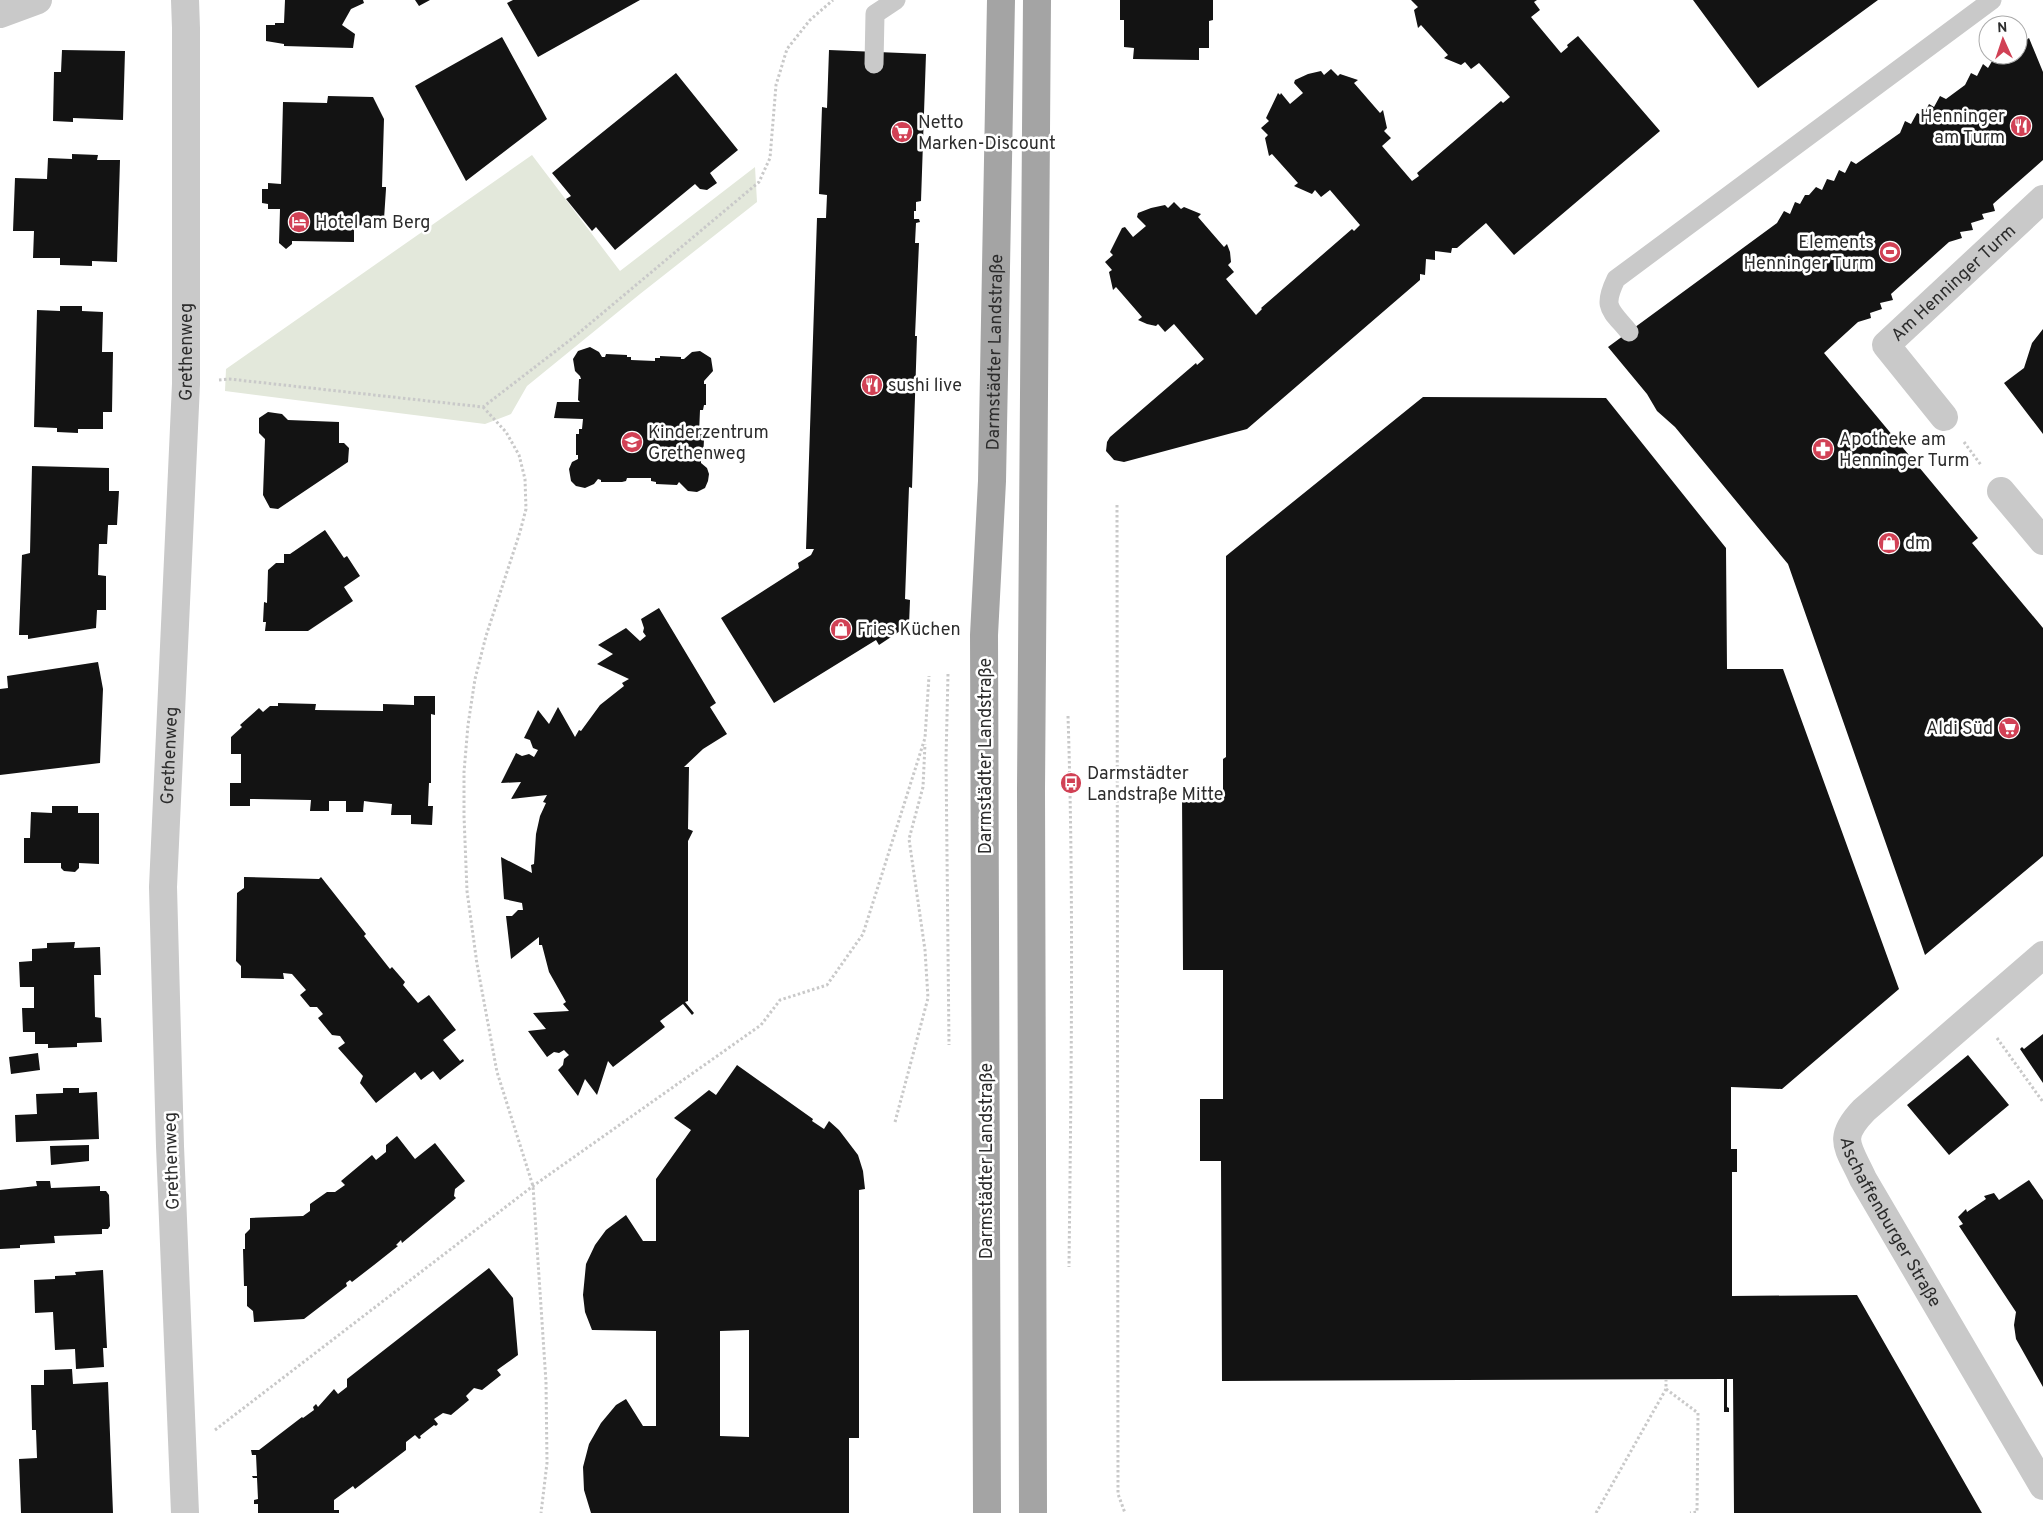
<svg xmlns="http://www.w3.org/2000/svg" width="2043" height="1513" font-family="Overpass,sans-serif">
	<rect width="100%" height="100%" fill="#fff"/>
	<path fill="#e3e8db" d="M532 155 620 271 755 167 757 202 640 294 527 386 511 414 485 424 225 391 226 369Z"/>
	<path fill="#131313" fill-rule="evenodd" d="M285 0H363L364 3 351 9 342 25 355 34 353 48 284 46V44L266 41V25H275V23H284Z
		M415 0H430L419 6Z
		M513 0H640L538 57 507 3Z
		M1120 0H1213V20L1209 21V48H1199V60L1133 59 1134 48 1124 47V20H1120Z
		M1411 0H1537L1534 2 1540 10 1531 17 1561 53 1568 47 1567 45 1578 36 1660 131 1514 255 1486 223 1457 248H1452L1451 253 1435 251V260L1426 259 1425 275 1420 274V280L1247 429 1124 462 1114 460 1106 451 1107 442 1110 437 1196 363 1197 365 1204 359 1174 324 1165 332 1158 324 1156 326 1147 324 1138 320 1142 317 1116 287 1113 290 1109 272 1112 270 1105 262 1113 255 1110 252 1122 228 1125 227 1133 237 1146 226 1137 217 1138 213 1151 208 1165 205 1168 208 1174 202 1181 209 1184 207 1201 214 1198 217 1224 247 1227 244 1230 252 1231 262 1228 265 1234 272 1226 279 1256 315 1262 309 1261 308 1352 229 1354 231 1360 225 1330 190 1321 197 1315 190 1312 194 1294 186 1298 183 1272 154 1269 156 1265 138 1268 135 1261 128 1269 121 1266 118 1278 93 1280 95 1281 93 1290 104 1303 93 1294 83 1295 80 1308 74 1321 71 1324 75 1331 69 1338 76 1340 74 1358 80 1354 83 1380 113 1383 110 1387 128 1384 131 1391 138 1382 146 1412 181 1419 176 1417 173 1501 101 1503 103 1510 97 1479 63 1471 69 1465 62 1461 65 1444 58 1448 55 1421 25 1418 28 1414 10 1418 7Z
		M1693 0H1878L1758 88Z
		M502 37 547 119 466 181 415 86Z
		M2029 38 2043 72V160L1993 204 1995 211 1982 214 1984 219 1971 223 1973 230 1960 232 1962 238 1949 242 1891 294 1893 300 1880 303 1882 309 1870 313 1871 318 1858 322 1824 353 1978 538 1972 543 2043 628V856L1925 955 1788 564 1675 427 1657 411 1647 394 1608 347 1777 223 1784 211 1790 214 1795 202 1800 204 1805 195H1809L1816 187 1822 190 1827 179 1834 181 1839 170 1845 173 1851 161 1856 164 1900 133 1905 121 1911 124 1917 113 1923 116 1929 104 1934 107 1940 96 1946 99 1965 85 1971 73 1977 76 1983 64 1988 68 1995 56 2000 59 2005 55H2018V46Z
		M62 50 125 51 123 120 73 118V122L53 121 54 72H61Z
		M829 50 926 54 921 201 916 202V211H914V219H919L920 222 916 223 915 243H919L915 336H917L912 488 909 487 905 599 910 600 909 625 879 645 876 640 774 703 721 618 799 568 798 563 811 555 814 549H806L817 218H826L827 195 819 194 822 107 827 108Z
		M676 73 738 150 710 173 717 183 707 190 700 189 695 184 615 250 596 227 592 231 566 199 571 196 552 173Z
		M328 96 373 97 384 119 382 187H386V189L384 219 374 226 354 225V242L292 241V244L286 249 279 243 280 209H268V204L262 203V189H268V183L281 184 283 102 327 103Z
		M72 154 98 155 97 160H120L117 262 92 261V266L60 265V258H33L34 231H13L15 178 47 179 48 158 72 159Z
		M60 306H82V311L103 312 102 352H113L112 412H103V429H78V433L57 432V428L34 427 37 310 60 311Z
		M2043 329V434L2004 383 2024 368 2032 343Z
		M590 347 599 352 602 357H605L606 354 627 355V357H631V360L655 361V358H660V356L681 357V359H684L692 352 700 351 711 358 713 371 704 381V384H706V405H704L703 410H700L699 434H702V439H704L703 460H701V463L707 468 709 474 708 481 705 488 697 492 688 491 679 482 677 485 656 484V482L651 481V478H627L626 481 622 482H601V480L598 479 594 484 585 488 576 486 571 481 569 469 572 462 578 459V455H576V434H579V429H582L583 419 554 418 557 402H580L578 400 579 379H581L580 376 575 371 573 359 578 351Z
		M1423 397 1606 398 1726 548 1727 669H1783L1899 989 1782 1089 1731 1087V1149H1737V1172H1732V1296L1857 1295 1982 1513H1734L1733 1379H1727V1407L1729 1408V1412H1724V1379L1222 1381 1221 1161H1200V1099H1223V970H1183L1182 793H1223V759L1226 757V556Z
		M268 412 282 414 288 420 339 422V443H344L349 448 348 462 278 509 270 508 263 495 265 439 259 433V418Z
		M32 466 109 468V491H119L117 525H108L107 544H99L98 575 106 576V610H97L96 628 28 639V635H19L22 555 30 553Z
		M325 530 344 558 347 556 360 576 344 587 353 601 308 631H265L266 622H263L264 602 267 603 268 570 276 563H284V554H290Z
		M659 608 716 703 710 707 727 734 703 749 684 767H689L688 829 693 831 688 841V1001L685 1002 694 1013 692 1015 683 1004 660 1021 665 1027 613 1067 608 1061 597 1095 585 1079 578 1096 558 1070 563 1065 564 1059 569 1055 564 1050 559 1053 554 1052 547 1057 528 1031 546 1029 533 1013 569 1011 563 1004 566 1002 549 972 542 945H539V937L511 959 506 916H512L518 910H523L522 903 504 899 501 857 532 873 531 865 534 864 536 834 540 816 546 803 543 802 547 795 511 799 521 782 501 783 516 753 522 756 529 754 534 757 538 750 533 748 530 740 524 738 538 710 549 724 558 707 575 737 579 730 581 731 600 705 624 686 622 683 629 679 597 664 613 654 598 645 626 628 640 641 646 636 643 632 644 628 641 619Z
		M98 662 103 689 100 763 0 775V689L8 688 7 676Z
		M414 696H435V715L431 714V783H429L428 806H433L432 825 411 824V815H391L392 804 371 802 364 801 363 812H346V801H329V811H310L311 800 250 799V806H230V783H241V754H231V737L242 727 240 725 259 708 263 712 270 706H278V703L316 704 315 710 383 711V704L414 705Z
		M52 806H78V813H99V864L79 863V868L75 872 64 871 61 868V863H24V838H30L31 812 52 813Z
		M244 877 319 879 321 877 366 934 364 936 390 969 392 967 405 982 403 985 418 1003 429 995 456 1030 443 1040 460 1061 463 1059 464 1061 440 1080 433 1071 421 1080 415 1072 376 1103 360 1083 363 1076 338 1048 345 1043 340 1036 332 1035 318 1018 323 1014 317 1007H310L300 995 306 990 292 974 283 973 284 979 241 978V966L236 961 237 893 244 888Z
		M75 942 74 948 100 947 101 975H94L95 1017 101 1018 102 1042 77 1043V1047L48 1048V1044H35V1032H23L22 1008H34V987H20L19 962 32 961V949L47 948V943Z
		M2043 1034V1083L2020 1049 2022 1047 2024 1049Z
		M38 1053 40 1070 11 1074 9 1057Z
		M1968 1055 2009 1105 1949 1155 1907 1105Z
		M737 1065 813 1119 812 1121 824 1129 829 1121 839 1130 858 1155 863 1171 865 1189 859 1190V1438H849V1513H591L584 1490 583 1467 589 1444 601 1423 616 1405 626 1399 643 1426H656V1331L592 1330 585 1312 583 1295 586 1264 595 1245 606 1230 626 1215 643 1241H656V1179L691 1130 674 1118 709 1090 716 1095ZM749 1330V1437L720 1436V1331Z
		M63 1088H79V1093L97 1092 99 1139 16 1142 15 1115 37 1114 36 1094 63 1093Z
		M397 1136 415 1159 435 1143 465 1181 455 1189 454 1196 456 1198 402 1243 401 1240 396 1245 398 1246 374 1265 352 1282 350 1280 346 1283 347 1286 304 1319 254 1322 253 1311 247 1306V1286H244L243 1249H245V1234L250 1229V1218L303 1216 310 1211V1204L327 1192H335L345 1185 341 1181 372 1155 376 1160 386 1152V1145Z
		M89 1145V1161L51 1165 50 1146Z
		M2029 1180 2043 1200V1387L2016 1339 2014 1325 2016 1312 1959 1226 1963 1224 1958 1217 1966 1209 1967 1212 1986 1199 1984 1196 1994 1193 1999 1200Z
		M36 1181H50L51 1188 100 1186V1191H106L109 1195 110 1226 108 1229H102V1234L54 1236 55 1243 20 1245V1248L0 1249V1190L37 1186Z
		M489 1268 513 1298 518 1355 497 1370 501 1375 482 1390 474 1388 466 1396 469 1400 451 1415 443 1413 434 1419 438 1424 436 1426 434 1425 420 1436 421 1438 419 1439 415 1435 406 1442V1450L355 1489 353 1486 334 1500V1510H339V1513H258V1504H254V1500L258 1499 257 1478H253L252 1476H257L256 1455H252L251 1450H259L302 1417 303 1418 314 1410 313 1407 316 1404 318 1407 334 1389 338 1394 347 1387V1379Z
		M103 1270 107 1348H103L104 1367 76 1369 75 1349 55 1350 53 1312 35 1313 34 1280 55 1279V1276L76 1275 75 1272Z
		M72 1369 73 1384 108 1382 113 1513H21L19 1459 37 1458 36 1430H32L31 1385H44V1370Z"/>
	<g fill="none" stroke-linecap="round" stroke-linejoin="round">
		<path stroke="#c9c9c9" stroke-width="3" stroke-dasharray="2.5 2.5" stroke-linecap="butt" d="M219 380 229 379 483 407 574 337 759 182 770 158 776 85 787 49 810 20 833 0
			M483 407 506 432 519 455 525 479 526 509 520 532 486 636 475 679 468 725 464 772V816L467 891 477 964 497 1072 533 1186 546 1382 547 1463 541 1513
			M1964 442 1981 465
			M1117 505 1118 1494 1125 1513
			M948 674 946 759 949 1045
			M1068 716C1074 900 1071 1084 1069 1267
			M1997 1038 2043 1102
			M895 1122 928 998 925 950 909 839 923 787 925 744
			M1666 1389 1698 1413 1697 1512 1690 1513
			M215 1430 533 1186 761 1025 780 1000 827 985 863 934 925 738 929 676
			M1596 1513 1666 1389V1379"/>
		<path stroke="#c9c9c9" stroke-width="19" d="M874 64 875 14 896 0
			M1629 332C1610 309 1602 308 1616 279L1992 0"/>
		<g stroke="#c9c9c9" stroke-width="28">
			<path d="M0 14 38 0"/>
			<path id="s1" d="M1944 417 1886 345 2043 199"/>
			<path d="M2001 491 2043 541"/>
			<path id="s2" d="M2043 955 1864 1110C1836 1139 1848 1146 1863 1179L2043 1486"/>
			<path id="s3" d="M185 1513 170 1146 163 887 186 384V28L185 0"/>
		</g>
		<g stroke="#a4a4a4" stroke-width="28">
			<path id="s4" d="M987 1513 984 635 992 481 1001 0"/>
			<path d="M1033 1513 1031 789 1037 0"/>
		</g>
	</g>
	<defs>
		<g id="restaurant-disc" transform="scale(1.125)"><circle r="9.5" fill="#d14155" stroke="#fff"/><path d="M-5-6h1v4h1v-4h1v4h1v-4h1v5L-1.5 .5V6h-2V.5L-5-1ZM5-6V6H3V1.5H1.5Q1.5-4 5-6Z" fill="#fff"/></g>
		<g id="supermarket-disc" transform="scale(1.125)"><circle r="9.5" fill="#d14155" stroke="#fff"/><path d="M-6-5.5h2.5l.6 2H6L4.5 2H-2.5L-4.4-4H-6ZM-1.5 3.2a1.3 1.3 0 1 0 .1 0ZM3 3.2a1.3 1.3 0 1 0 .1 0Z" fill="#fff"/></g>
		<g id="hotel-disc" transform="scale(1.125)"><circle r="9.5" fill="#d14155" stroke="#fff"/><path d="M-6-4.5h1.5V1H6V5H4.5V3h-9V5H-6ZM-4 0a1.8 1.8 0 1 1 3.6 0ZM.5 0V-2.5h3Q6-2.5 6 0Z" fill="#fff"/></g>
		<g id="stadium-disc" transform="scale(1.125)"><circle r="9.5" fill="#d14155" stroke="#fff"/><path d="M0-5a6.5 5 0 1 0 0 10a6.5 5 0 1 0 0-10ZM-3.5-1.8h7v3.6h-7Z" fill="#fff"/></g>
		<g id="school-disc" transform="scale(1.125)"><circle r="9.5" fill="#d14155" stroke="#fff"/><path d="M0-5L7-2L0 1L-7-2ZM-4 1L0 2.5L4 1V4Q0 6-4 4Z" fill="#fff"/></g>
		<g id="pharmacy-disc" transform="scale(1.125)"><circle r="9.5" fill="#d14155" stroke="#fff"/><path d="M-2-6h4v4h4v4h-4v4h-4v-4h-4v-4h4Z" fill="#fff"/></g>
		<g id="shop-disc" transform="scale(1.125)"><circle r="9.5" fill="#d14155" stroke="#fff"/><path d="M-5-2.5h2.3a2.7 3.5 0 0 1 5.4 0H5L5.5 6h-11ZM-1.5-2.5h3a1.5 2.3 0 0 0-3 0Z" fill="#fff"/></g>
		<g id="bus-disc" transform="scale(1.125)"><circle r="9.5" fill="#d14155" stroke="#fff"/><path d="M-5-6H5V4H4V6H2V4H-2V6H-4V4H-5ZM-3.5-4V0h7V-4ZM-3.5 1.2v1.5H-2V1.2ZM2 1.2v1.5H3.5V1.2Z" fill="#fff"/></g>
	</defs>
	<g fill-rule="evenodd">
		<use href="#restaurant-disc" x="2021" y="126"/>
		<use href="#supermarket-disc" x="902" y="132"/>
		<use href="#hotel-disc" x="299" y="222"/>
		<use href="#stadium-disc" x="1890" y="252"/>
		<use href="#restaurant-disc" x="872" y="385"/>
		<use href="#school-disc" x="632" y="442"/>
		<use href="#pharmacy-disc" x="1823" y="449"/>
		<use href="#shop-disc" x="1889" y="543"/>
		<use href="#shop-disc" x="841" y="629"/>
		<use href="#supermarket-disc" x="2009" y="728"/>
		<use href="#bus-disc" x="1071" y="783"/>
	</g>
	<g text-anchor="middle" stroke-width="5" stroke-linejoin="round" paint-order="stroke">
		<g font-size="18" fill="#2c2c2c" stroke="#fff" text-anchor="start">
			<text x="2005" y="122" text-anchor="end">Henninger<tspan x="2005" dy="21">am Turm</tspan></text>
			<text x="918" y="128">Netto<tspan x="918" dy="21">Marken-Discount</tspan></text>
			<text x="315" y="228">Hotel am Berg</text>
			<text x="1874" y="248" text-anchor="end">Elements<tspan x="1874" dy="21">Henninger Turm</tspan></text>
			<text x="888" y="391">sushi live</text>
			<text x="648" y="438">Kinderzentrum<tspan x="648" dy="21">Grethenweg</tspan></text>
			<text x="1839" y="445">Apotheke am<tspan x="1839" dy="21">Henninger Turm</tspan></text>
			<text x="1905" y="549">dm</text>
			<text x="857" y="635">Fries Küchen</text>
			<text x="1993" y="734" text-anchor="end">Aldi Süd</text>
			<text x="1087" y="779">Darmstädter<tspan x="1087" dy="21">Landstraße Mitte</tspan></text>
		</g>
		<g font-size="18" fill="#2c2c2c" stroke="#fff">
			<text dy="6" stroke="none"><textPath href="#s1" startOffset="184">Am Henninger Turm</textPath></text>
			<text dy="6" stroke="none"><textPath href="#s3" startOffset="1162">Grethenweg</textPath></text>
			<text dy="6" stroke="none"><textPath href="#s4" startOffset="1161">Darmstädter Landstraße</textPath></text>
			<text transform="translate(985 756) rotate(-90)" y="6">Darmstädter Landstraße</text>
			<text dy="6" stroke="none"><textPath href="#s3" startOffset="758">Grethenweg</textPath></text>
			<text transform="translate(171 1161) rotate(-92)" y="6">Grethenweg</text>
			<text transform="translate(986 1161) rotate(-90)" y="6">Darmstädter Landstraße</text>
			<text dy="6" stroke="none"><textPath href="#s2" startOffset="365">Aschaffenburger Straße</textPath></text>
		</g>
	</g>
	<g transform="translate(2003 40) rotate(357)"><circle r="24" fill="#ffffff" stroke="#ababab"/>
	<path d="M0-4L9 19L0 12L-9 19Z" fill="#d14155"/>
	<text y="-8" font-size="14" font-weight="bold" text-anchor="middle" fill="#2c2c2c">N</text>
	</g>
</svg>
